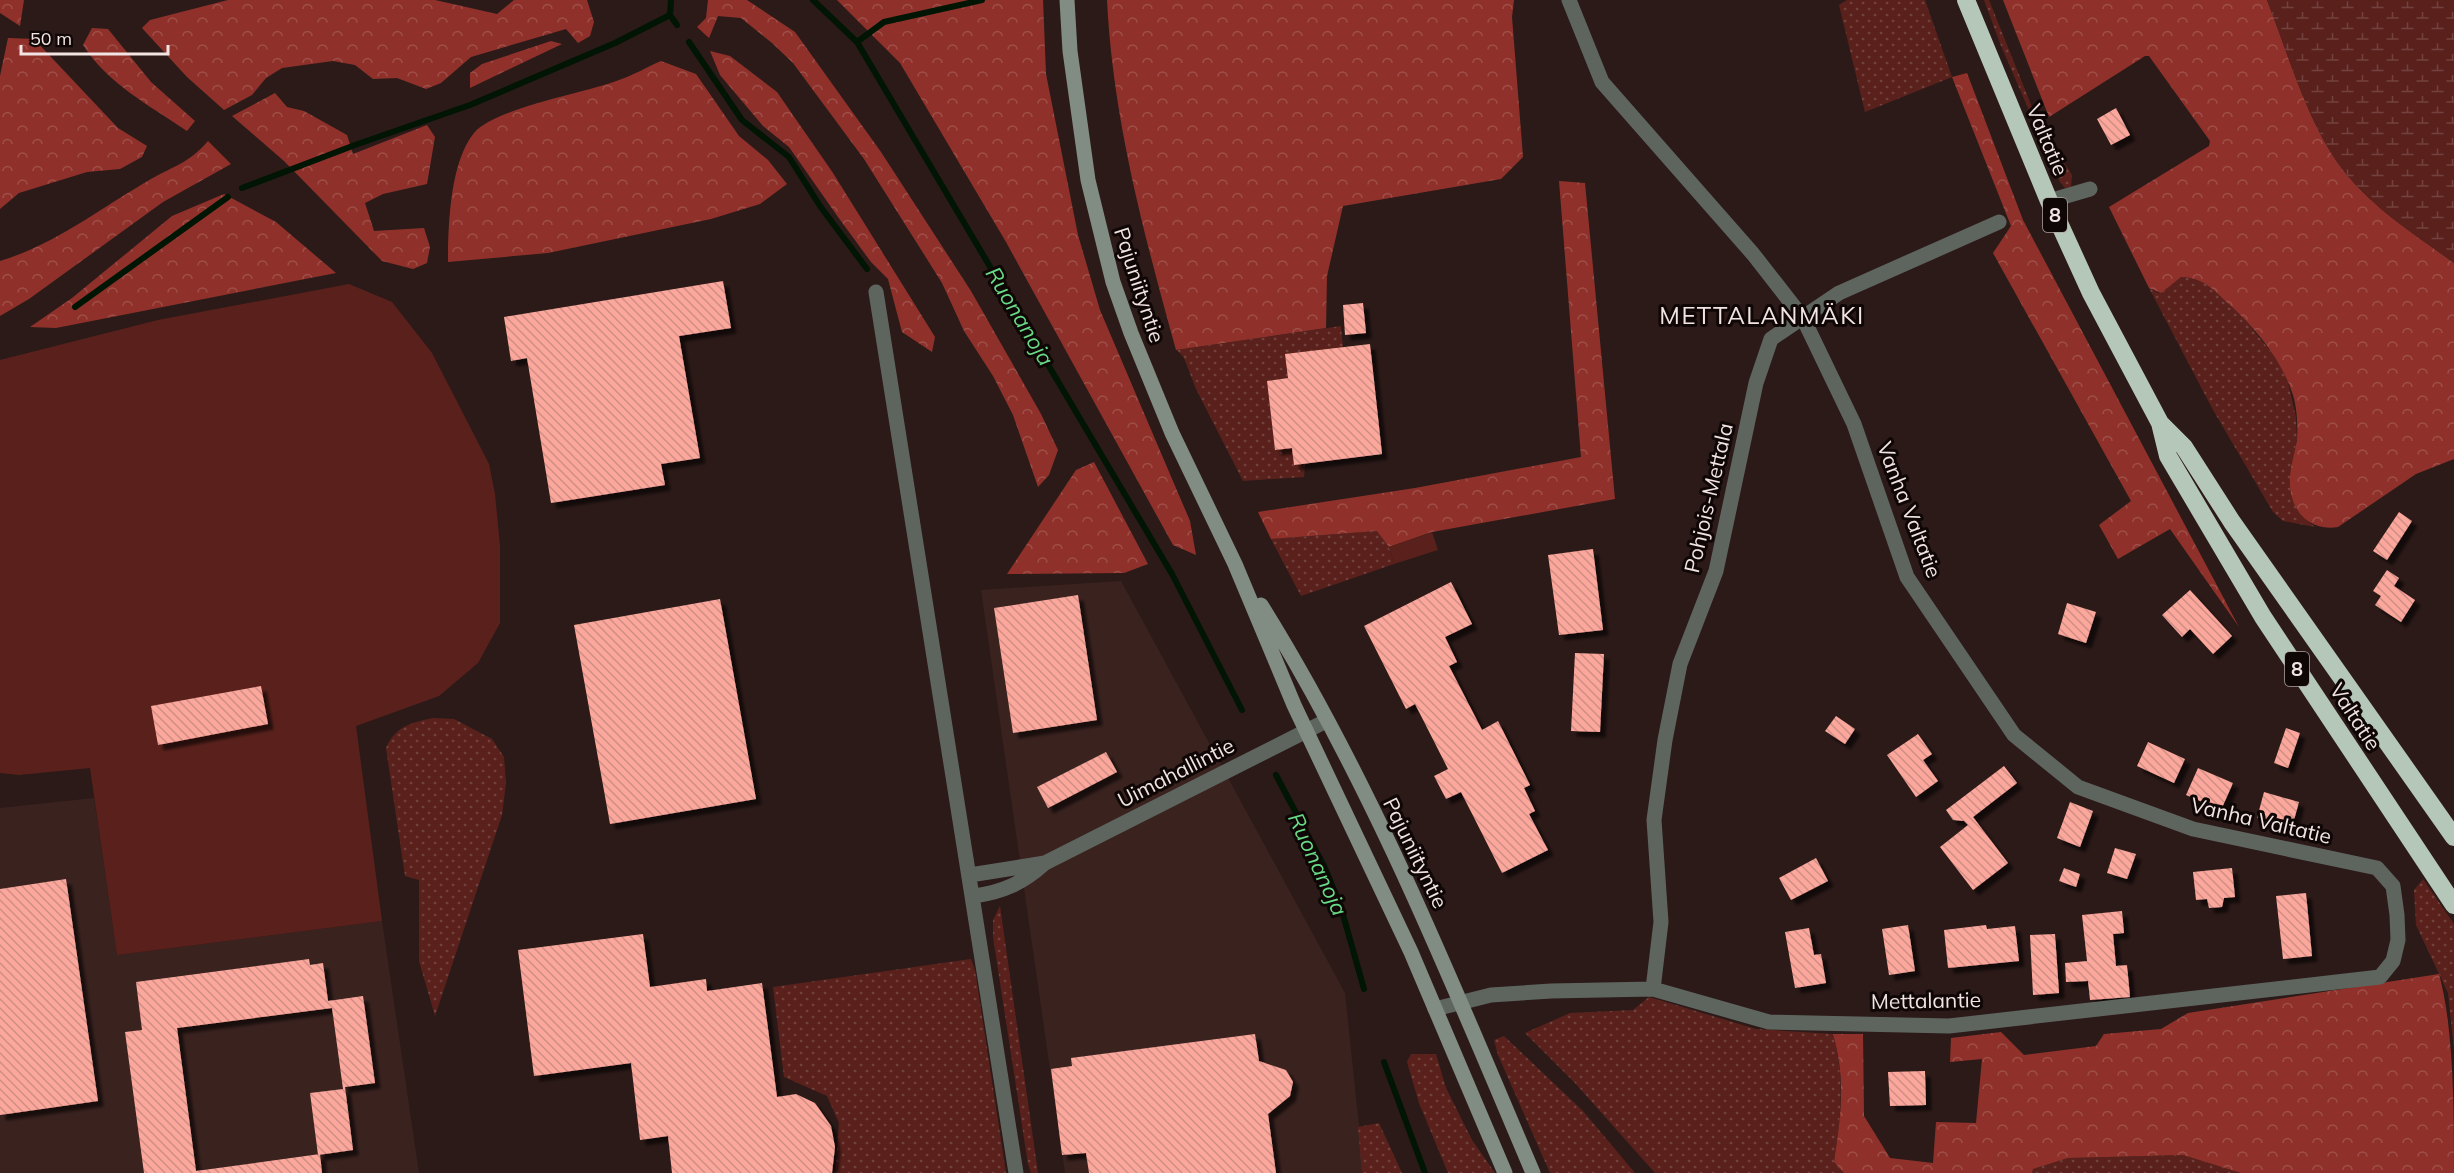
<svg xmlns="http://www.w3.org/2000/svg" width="2454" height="1173" font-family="Mulish,sans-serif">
	<defs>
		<pattern id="grass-dots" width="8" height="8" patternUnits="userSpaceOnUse" patternTransform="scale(1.5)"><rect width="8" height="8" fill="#5a211c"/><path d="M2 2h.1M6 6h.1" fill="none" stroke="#72413d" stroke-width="1.8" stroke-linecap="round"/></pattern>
		<pattern id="forest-crowns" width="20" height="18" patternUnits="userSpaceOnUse" patternTransform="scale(1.5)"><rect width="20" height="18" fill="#8f312a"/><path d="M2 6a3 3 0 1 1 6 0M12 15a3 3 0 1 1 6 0" fill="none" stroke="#9f4f49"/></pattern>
		<pattern id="wetland-marsh" width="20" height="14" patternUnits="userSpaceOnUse" patternTransform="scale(1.5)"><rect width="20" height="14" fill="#5a211c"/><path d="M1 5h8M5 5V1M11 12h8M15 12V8" fill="none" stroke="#72413d"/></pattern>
		<pattern id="building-back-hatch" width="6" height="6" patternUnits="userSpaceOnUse" patternTransform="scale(1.5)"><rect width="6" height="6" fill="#fca79c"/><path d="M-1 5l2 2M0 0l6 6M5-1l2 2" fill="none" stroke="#cf8e86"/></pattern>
		<filter id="shadow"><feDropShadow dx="5.5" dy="5.5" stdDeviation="1.5" flood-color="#0009"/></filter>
	</defs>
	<rect width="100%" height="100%" fill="#2c1a18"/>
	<path fill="#3a221f" d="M1121 581 1345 993 1364 1173H1065L981 590Z
		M94 798 117 955 382 921 419 1173H0V808Z"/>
	<path fill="url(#grass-dots)" d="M1847 0H1925L1952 77 1865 112 1839 5Z
		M1984 0H1989L2038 122 2072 175 2071 187 2065 188 2060 182 2001 46Z
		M2181 277 2201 279 2240 314 2277 359 2287 378 2296 417 2297 439 2290 477 2305 519 2315 527 2283 521 2273 512 2213 410 2149 288 2158 293C2167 290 2172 282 2181 277Z
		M1341 326 1343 348 1288 378 1267 381 1275 449 1292 448 1305 463 1304 477 1243 481 1196 389 1184 358 1177 350Z
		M1378 531 1389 547 1394 564 1301 596 1271 539Z
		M433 718 454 719 492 739 504 757 506 783 502 815 435 1016 419 961V880L405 876 386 748C396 726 410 723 433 718Z
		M2423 879 2454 924V1050L2448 993 2416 925 2414 890Z
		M1000 906 1038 1173H1031L1028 1164 993 937V920Z
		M971 959 975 970 1006 1173H832L835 1171 839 1123 827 1096 784 1077 773 987Z
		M1649 997 1756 1029 1833 1034C1845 1078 1841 1117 1834 1162L1844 1173H1655L1575 1083 1525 1033 1570 1013 1633 1010Z
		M1504 1036 1583 1111 1635 1173H1550L1498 1055 1494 1040Z
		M1411 1054H1436L1446 1088 1472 1140 1495 1173H1448L1419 1103 1407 1062Z
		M1379 1123 1402 1173H1362L1358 1127Z
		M2183 1155 2241 1173H2032L2033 1169 2068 1158Z"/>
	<path fill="url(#forest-crowns)" d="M0 0H24L20 26 0 13Z
		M228 0H435L497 14 514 0H587L594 22 590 36 578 43 566 29 471 57 441 83 426 89 397 78 373 79 355 65 333 61 282 68 266 78 252 95 224 110 187 77 142 28 150 20Z
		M708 0H747L795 32 881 152 971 291 1041 414 1058 450 1049 475 1038 487 1013 415 993 376 964 331 942 283 864 159 793 63 772 43 741 18 718 16 709 38 697 27 706 18Z
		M837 0H1043L1046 74 1078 235 1100 310 1190 521 1196 555 1173 545 1006 242 900 63Z
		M1107 0H1514L1512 17 1523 157 1501 179 1343 206 1327 276 1326 328 1176 350C1144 234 1113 120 1107 0Z
		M2003 0H2267C2289 56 2309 129 2347 175 2377 211 2417 236 2454 263V459L2416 474 2338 527C2306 532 2288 507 2290 476 2291 464 2295 452 2297 440 2298 426 2297 408 2293 395 2282 360 2256 329 2230 305 2214 291 2204 277 2181 277L2161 293 2149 288 2109 207 2209 146 2210 141 2149 56H2145L2049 117Z
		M92 28 108 29 151 82 195 121 187 131C149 105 108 84 83 45Z
		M8 38 34 39 118 128 147 146 142 157 120 169 87 172 19 193 0 209V76Z
		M551 41 562 44 470 88V73L482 64Z
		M710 51 730 56 777 92 833 173 935 337 932 352 902 332 888 279 871 262 838 217 789 147 763 126 720 75Z
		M661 61 696 74 739 136 768 160 787 184 760 204 711 219 548 253 448 262C448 226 450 162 474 133 494 108 586 93 619 80 634 75 647 67 661 61Z
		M1967 73 2023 220 2239 627 2170 529 2118 559 2099 525 2131 501 1993 253 2011 226 1952 77Z
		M275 93 287 107 304 111 347 135 353 154 427 125 435 137 427 184 383 194 365 203 374 231 424 228 430 247 427 263 413 269 382 261 284 161 232 116Z
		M208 141 231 164 163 202 29 299 0 316V261C56 244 101 208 151 179 174 166 189 163 208 141Z
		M1559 181 1585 183 1615 499 1432 532 1389 547 1377 531 1271 539 1258 512 1415 488 1581 457Z
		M224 194 276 222 336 273 56 328 30 327 72 298 172 216Z
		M1094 462 1148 564 1124 573 1007 574 1076 470Z
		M2439 974C2454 1029 2454 1112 2454 1173H2241L2183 1155 2068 1158 2033 1169 2032 1173H1844L1834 1162C1841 1115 1846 1080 1833 1034H1863L1864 1116 1890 1158 1933 1163 1936 1122 1976 1123 1982 1059 1950 1062 1951 1038 2001 1032 2024 1055 2096 1046 2104 1034 2161 1029 2188 1013Z"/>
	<path fill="url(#wetland-marsh)" d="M2267 0H2454V263C2417 236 2377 211 2347 175 2309 129 2289 56 2267 0Z"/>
	<path fill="#5a211c" d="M349 284 392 302 432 353 489 464 495 494 500 546V623L478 663 439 696 356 726 382 921 117 955 90 768 19 775 0 773V360L158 320Z
		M1432 532 1438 550 1394 564 1389 547Z"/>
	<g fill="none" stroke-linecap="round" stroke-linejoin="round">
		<path stroke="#001503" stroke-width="6" d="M813 0 857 42 1172 574 1242 710
			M670 15 677 25
			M689 42 742 120 789 157 820 206 867 269
			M857 42 884 22 982 0
			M242 188 355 145 470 105 615 43 670 15 671 0
			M75 307 228 197
			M1276 775 1324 866 1340 904 1364 989
			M1384 1062 1425 1173"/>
	</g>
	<path fill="url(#building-back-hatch)" filter="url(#shadow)" d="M2116 108 2130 135 2111 145 2097 119Z
		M723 281 731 328 679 336 700 458 661 464 665 485 551 503 527 358 511 361 504 317Z
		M1363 303 1366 333 1345 335 1343 305Z
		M1370 344 1382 454 1294 465 1292 448 1275 450 1267 381 1288 378 1285 354Z
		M2399 512 2412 521 2387 560 2373 551Z
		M1593 549 1603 630 1559 635 1548 555Z
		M2387 570 2399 578 2394 586 2415 600 2401 622 2375 605 2381 596 2373 591Z
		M1451 582 1472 624 1445 637 1457 662 1449 666 1482 730 1498 721 1530 785 1524 788 1535 811 1529 814 1548 850 1502 873 1461 792 1446 799 1434 776 1448 769 1415 704 1406 709 1364 626Z
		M2190 590 2232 636 2213 654 2190 629 2182 637 2162 615Z
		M1078 595 1097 720 1013 733 994 608Z
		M720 599 756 799 610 824 574 625Z
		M2067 603 2096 612 2086 643 2058 634Z
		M1575 653 1604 654 1600 732 1571 731Z
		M261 686 268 724 158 745 151 706Z
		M1836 716 1855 729 1845 744 1825 731Z
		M2286 728 2300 733 2288 768 2274 763Z
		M1918 734 1932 754 1923 760 1938 781 1916 797 1887 755Z
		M2148 742 2185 759 2174 783 2137 766Z
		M1106 752 1117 772 1048 808 1037 787Z
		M2004 766 2017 783 1973 817 2008 863 1973 890 1940 847 1968 825 1964 821 1953 820 1946 810Z
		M2198 768 2233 783 2221 810 2186 795Z
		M2264 792 2299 802 2292 827 2257 818Z
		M2070 802 2093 811 2080 847 2057 838Z
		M2115 848 2136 854 2127 879 2107 873Z
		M1816 858 1828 881 1791 900 1779 878Z
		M2064 868 2080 874 2076 887 2059 881Z
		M2232 868 2235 897 2224 898 2222 907 2209 908 2207 899 2196 900 2193 872Z
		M66 879 98 1101 0 1115V889Z
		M2306 893 2312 956 2283 959 2276 896Z
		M2122 911 2124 933 2113 934 2116 966 2127 965 2130 997 2090 1000 2088 981 2066 982 2065 963 2087 961 2082 915Z
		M1908 925 1915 971 1889 975 1882 929Z
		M1986 925 1987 929 2015 926 2019 961 1948 968 1944 930Z
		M1809 928 1814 955 1821 954 1826 983 1795 988 1785 932Z
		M643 934 650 987 706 979 707 991 762 983 777 1097 796 1094 815 1103 831 1126 835 1147 832 1173H672L668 1136 640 1140 631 1063 534 1076 518 950Z
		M2055 934 2059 993 2033 995 2030 935Z
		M309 959 310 965 323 963 328 1001 363 996 375 1083 345 1087 353 1150 318 1155 310 1093 343 1089 332 1008 177 1028 196 1171 320 1154 322 1173H144L125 1032 142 1030 136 982Z
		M1255 1034 1259 1061 1286 1070 1293 1082 1290 1096 1268 1114 1276 1173H1089L1086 1153 1062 1155 1051 1069 1072 1066 1071 1058Z
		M1925 1071 1926 1105 1890 1106 1888 1072Z"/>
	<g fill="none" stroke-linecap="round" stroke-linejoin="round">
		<path stroke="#5e655f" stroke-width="15" d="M2049 201 2090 189
			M876 292 1016 1173
			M970 875 1045 863
			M974 896C1003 892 1023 883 1045 863L1326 721
			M1653 989 1661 922 1654 820 1665 740 1680 664 1716 571 1756 383 1771 339 1839 293 1999 222
			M1435 1009 1491 995 1551 991 1653 989 1769 1022 1949 1026 2380 977 2393 961 2398 940 2397 915 2393 886 2377 868 2193 829 2078 787 2014 735 1907 577 1854 424 1803 318 1753 254 1602 82 1569 0"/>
		<path stroke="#818d83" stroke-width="15" d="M1067 0 1070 51 1088 180 1113 282 1131 333 1172 433 1235 564 1294 705 1411 952 1505 1173
			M1261 605C1372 783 1451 980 1533 1173"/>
		<path stroke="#b5c7b8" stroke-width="18" d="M1966 0 2049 201 2091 293 2160 423 2168 456 2263 617 2454 905
			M2161 424 2184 447 2232 522 2454 837"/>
	</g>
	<g text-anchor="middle" stroke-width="6" stroke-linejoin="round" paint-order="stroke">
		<g fill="#0f0706" stroke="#ada2a0" stroke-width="1.5">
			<rect x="2043" y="198" width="24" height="34" rx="4.5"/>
			<rect x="2285" y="652" width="24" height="34" rx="4.5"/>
		</g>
		<g font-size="20" font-weight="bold" fill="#f1e4e2">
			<text x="2055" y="222">8</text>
			<text x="2297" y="676">8</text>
		</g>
		<g font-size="21" fill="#f1e4e2" stroke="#0f0706">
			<text transform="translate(2047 140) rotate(67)" y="7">Valtatie</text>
			<text transform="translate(1139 285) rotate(72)" y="7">Pajuniityntie</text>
			<text transform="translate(1709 498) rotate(-77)" y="7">Pohjois-Mettala</text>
			<text transform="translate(1909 510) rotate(69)" y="7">Vanha Valtatie</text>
			<text transform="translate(2355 717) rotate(57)" y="7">Valtatie</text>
			<text transform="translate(1176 773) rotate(-27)" y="7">Uimahallintie</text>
			<text transform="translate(2261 821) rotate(13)" y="7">Vanha Valtatie</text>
			<text transform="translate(1415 853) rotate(64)" y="7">Pajuniityntie</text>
			<text transform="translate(1926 1001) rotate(-1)" y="7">Mettalantie</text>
		</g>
		<g font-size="22" font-style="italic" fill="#68da86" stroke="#0f0706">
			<text transform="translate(1020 316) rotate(59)" y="8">Ruonanoja</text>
			<text transform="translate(1318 864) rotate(65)" y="8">Ruonanoja</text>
		</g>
		<g font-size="24" letter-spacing="1.5" fill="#f1e4e2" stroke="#0f0706">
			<text x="1762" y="324">METTALANMÄKI</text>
		</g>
	</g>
	<path d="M21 45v9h147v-9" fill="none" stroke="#f1e4e2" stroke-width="3"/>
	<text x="30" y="45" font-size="18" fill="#f1e4e2" stroke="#0f0706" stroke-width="4.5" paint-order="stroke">50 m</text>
</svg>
